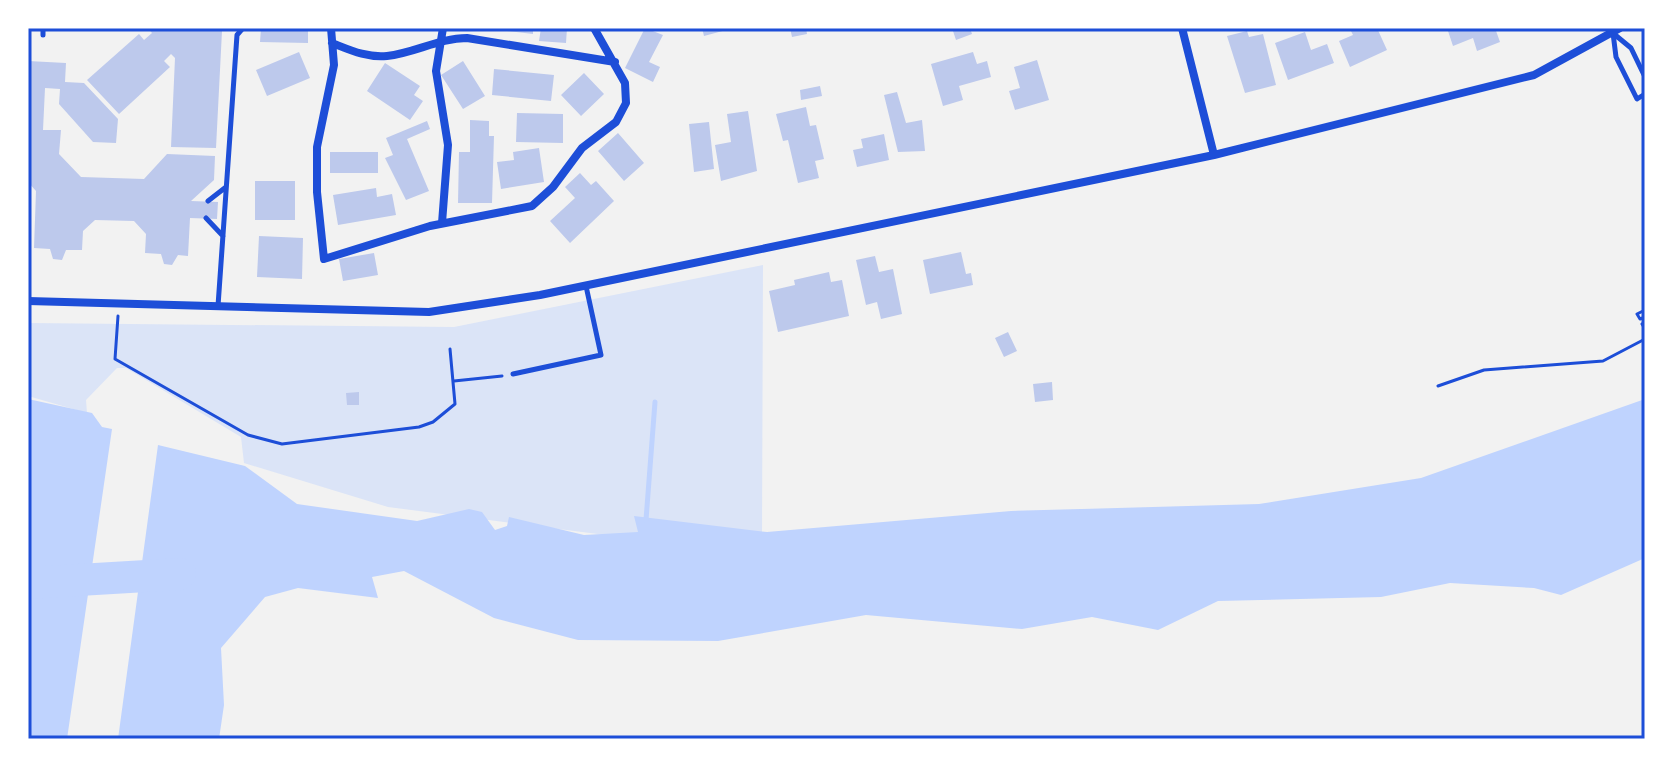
<svg xmlns="http://www.w3.org/2000/svg" width="1673" height="767" font-family="Montserrat,sans-serif">
	<rect width="100%" height="100%" fill="#f2f2f2"/>
	<path fill="#dbe4f7" d="M763 265 762 538H629L388 507 244 463 241 437 126 368H117L86 400 87 413 28 396V323L454 327Z"/>
	<path fill="#bfd3fe" d="M28 399 92 413 102 427 112 429 67 739H28Z
		M1645 399V558L1561 595 1534 588 1450 583 1381 597 1218 601 1158 630 1092 617 1022 629 866 615 718 641 578 640 494 618 404 571 372 577 378 598 298 588 265 597 221 648 224 705 219 739H118L158 445 245 466 297 504 417 521 469 509 482 512 495 530 507 526 509 517 584 535 638 532 634 516 767 532 1011 511 1259 504 1421 478Z"/>
	<g fill="none" stroke-linecap="round" stroke-linejoin="round">
		<path stroke="#bfd3fe" stroke-width="5" d="M646 520 655 402"/>
		<path stroke="#bfd3fe" stroke-width="32" d="M28 583 180 574"/>
	</g>
	<path fill="#bdc9ec" d="M148 28H225L222 31 216 148 171 147 175 58 171 54 164 61 170 67 119 114 87 80 139 34 144 40 152 33Z
		M261 28H308V43L260 42Z
		M507 28H533V34L507 31Z
		M541 28H567L566 43 539 41Z
		M645 28 663 35 649 62 660 67 653 82 625 68Z
		M702 28H730V29L704 36Z
		M790 28H806L807 34 792 37Z
		M952 28H970L972 34 956 40Z
		M1358 28H1377L1387 50 1350 67 1339 41 1353 35 1351 31Z
		M1447 28H1495L1500 42 1477 51 1473 38 1453 46Z
		M1247 31 1249 37 1263 34 1276 85 1245 93 1227 36Z
		M1305 32 1311 50 1327 44 1334 63 1288 80 1275 43Z
		M299 52 310 78 267 96 256 70Z
		M973 52 977 64 987 61 991 77 959 86 963 100 943 106 931 64Z
		M1037 60 1049 100 1015 110 1009 91 1020 88 1014 67Z
		M28 61 66 63 65 82 84 83 118 119 116 143 93 142 59 104 60 89 45 88 43 130H61L59 154 81 177 144 179 167 154 215 156 214 180 191 201 218 202 217 219 190 218 188 256 178 255 172 265 164 264 161 254 145 253 146 234 134 221 95 220 83 231 82 250H66L62 260 53 259 50 249 34 248 36 191 28 182Z
		M463 61 485 96 463 109 441 75Z
		M385 63 420 86 414 95 423 101 410 120 367 91Z
		M494 69 554 75 551 101 492 95Z
		M584 73 604 94 581 116 561 95Z
		M820 86 822 96 801 100 800 90Z
		M897 92 906 123 922 120 925 151 898 152 884 95Z
		M806 107 810 126 816 125 824 159 815 161 819 178 798 183 788 140 783 141 776 114Z
		M748 111 757 171 721 181 715 145 731 142 727 114Z
		M517 113 563 114V143L516 142Z
		M470 120 489 121V136H494L492 203H458L459 152H470Z
		M427 121 430 129 407 139 429 191 406 200 385 158 393 155 386 138Z
		M709 122 714 169 694 172 689 124Z
		M618 133 644 163 624 181 598 151Z
		M884 134 889 160 857 167 853 150 863 148 861 139Z
		M539 148 544 182 501 189 497 162 514 160 513 152Z
		M330 152H378V173H330Z
		M580 173 591 185 596 181 614 201 570 243 550 221 575 198 565 187Z
		M255 181H295V220H255Z
		M376 188 377 197 392 194 396 215 338 225 333 195Z
		M259 236 303 238 302 279 257 277Z
		M961 252 966 274 971 273 973 285 930 294 923 260Z
		M374 253 378 275 343 281 339 259Z
		M875 256 879 272 893 269 902 314 881 319 877 302 866 305 856 260Z
		M829 272 831 282 842 280 849 316 778 332 769 291 795 285 794 280Z
		M1008 332 1017 351 1004 357 995 338Z
		M1052 382 1053 400 1035 402 1033 384Z
		M359 392V405H347L346 393Z"/>
	<g fill="none" stroke-linecap="round" stroke-linejoin="round">
		<path stroke="#1d4ed8" stroke-width="3" d="M1645 310 1637 314 1640 319 1645 317
			M118 316 115 359 248 435 282 444 419 427 433 422 455 404 450 349
			M1645 322 1642 324 1645 329
			M454 381 502 376
			M1438 386 1484 370 1603 361 1645 339"/>
		<path stroke="#1d4ed8" stroke-width="5" d="M1613 33 1616 57 1637 99 1645 94
			M1614 34 1631 48 1645 77
			M43 35V28
			M208 201 226 187
			M206 218 223 236
			M218 306 237 35 243 28
			M513 374 601 355 586 286"/>
		<path stroke="#1d4ed8" stroke-width="8" d="M331 28 334 65 317 147V192L324 259 430 226 532 206 553 187 582 148 616 122 626 103 625 83 594 28
			M1182 28 1214 155
			M332 43C350 50 367 58 387 56 415 53 439 38 467 38L615 62
			M442 223 448 145 436 71 443 28
			M28 301 429 312 540 295 1214 155 1534 75 1620 28"/>
	</g>
	<rect width="1673" height="767" fill="none" stroke="#ffffff" stroke-width="60"/>
	<rect x="30" y="30" width="1613" height="707" fill="none" stroke="#1d4ed8" stroke-width="3"/>
</svg>
